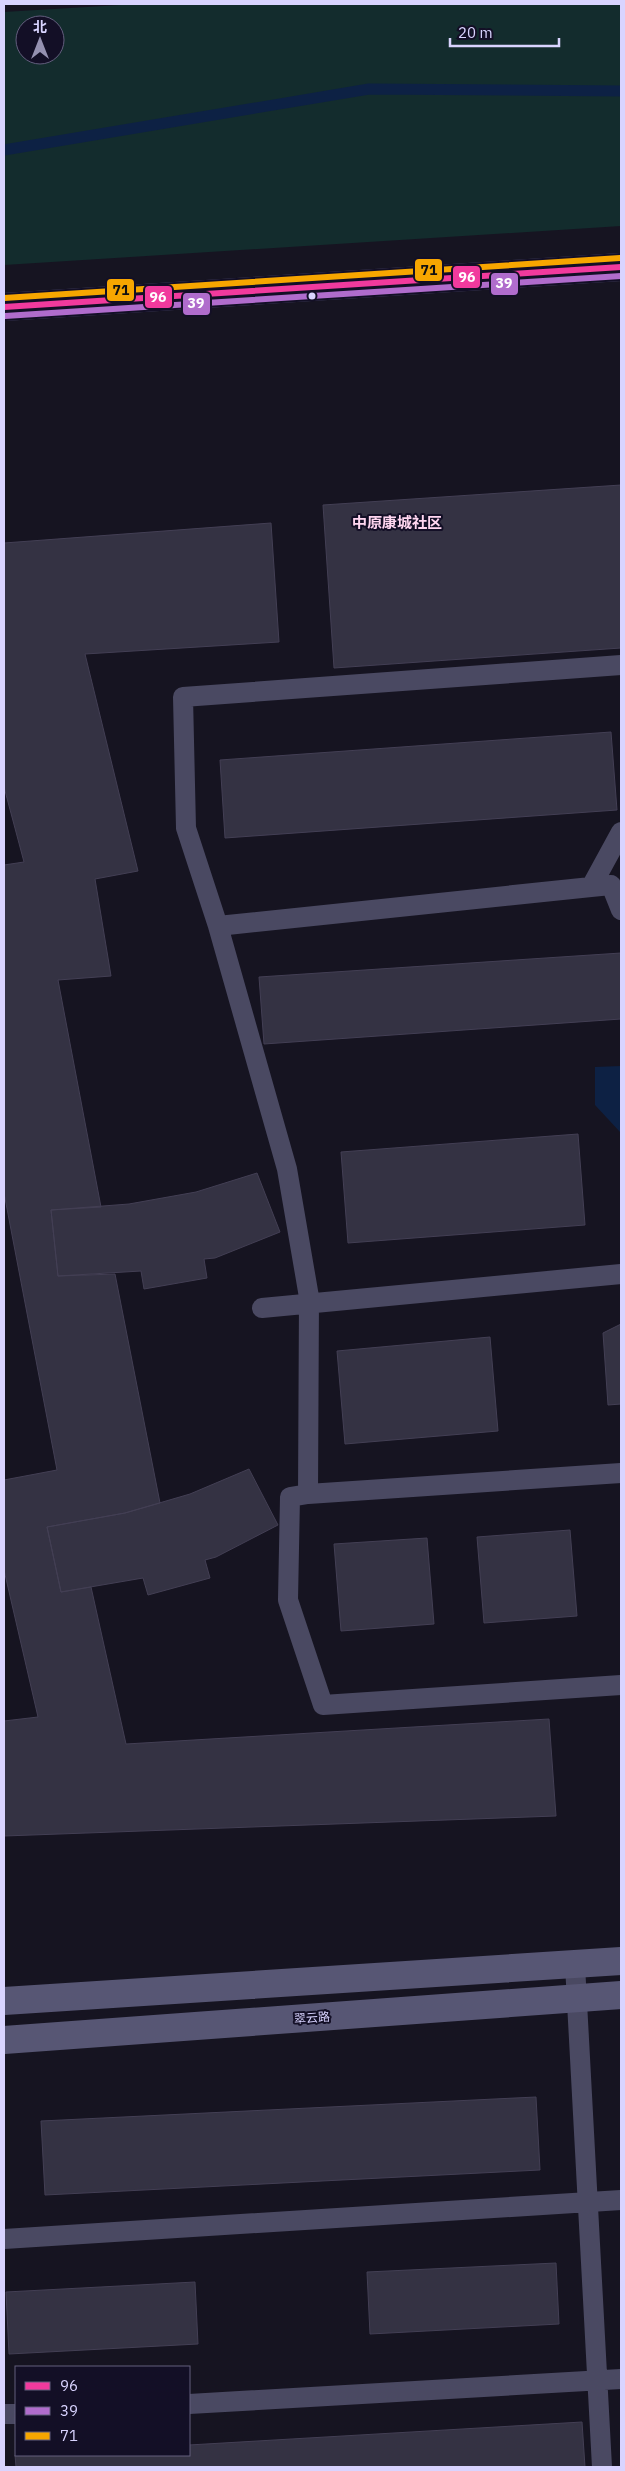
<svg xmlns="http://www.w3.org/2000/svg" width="625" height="2471" font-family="'IBM Plex Sans','Noto Sans SC',sans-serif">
	<rect width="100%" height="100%" fill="#161421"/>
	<path fill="#132c2d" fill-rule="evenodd" d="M137 4H621V226L4 265V12ZM25 25H55V55H25Z"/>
	<path fill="#0d2144" d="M621 1066V1133L595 1105V1067Z"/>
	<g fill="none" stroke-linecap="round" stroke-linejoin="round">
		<path stroke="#0d2144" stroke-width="11" d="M4 150 369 89 621 91"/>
	</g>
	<path fill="#343243" stroke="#433f54" d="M621 485V648L334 668 323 505Z
		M271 523 279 642 85 654 138 871 95 879 111 976 58 980 101 1207 51 1210 58 1276 115 1274 160 1503 125 1513 47 1527 61 1592 91 1587 126 1744 549 1719 556 1816 4 1836V1721L38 1717 4 1570V1480L57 1470 4 1193V865L24 862 4 787V543Z
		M611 732 617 810 225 838 220 760Z
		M621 953V1019L264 1044 259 977Z
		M578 1134 585 1225 348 1243 341 1152Z
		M257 1173 280 1232 215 1258 204 1259 207 1278 144 1289 141 1271 58 1276 51 1210 129 1204 196 1192Z
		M621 1324V1404L608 1405 603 1333Z
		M490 1337 498 1431 345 1444 337 1351Z
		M249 1469 278 1525 216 1557 205 1560 210 1578 148 1595 143 1578 61 1592 47 1527 125 1513 190 1494Z
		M570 1530 577 1616 484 1623 477 1537Z
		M427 1538 434 1624 341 1631 334 1544Z
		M536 2097 540 2170 45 2195 41 2121Z
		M556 2263 559 2324 370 2334 367 2272Z
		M195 2282 198 2344 9 2354 6 2292Z
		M582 2422 585 2467H16L15 2455H189V2445Z"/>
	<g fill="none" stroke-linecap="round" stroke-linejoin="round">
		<path stroke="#4a4962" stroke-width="20" d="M621 832 591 887 218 926 287 1169 309 1297 308 1494 290 1497 288 1600 323 1705 621 1685
			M591 887 611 885 621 910
			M218 926 186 828 183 697 621 665
			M262 1308 621 1274
			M308 1494 621 1473
			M575 1965 602 2467
			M4 2239 621 2200
			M189 2404 621 2379
			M4 2414H16"/>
		<path stroke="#575674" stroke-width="28" d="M4 307 621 267
			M4 2001 621 1961
			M4 2040 621 1995"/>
		<g stroke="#130f26" stroke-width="10">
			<path id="bus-1" d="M4 307 621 267"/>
		</g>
		<g stroke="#130f26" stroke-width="10">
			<path id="bus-2" d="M5 316 621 276"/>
		</g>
		<g stroke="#130f26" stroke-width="10">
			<path id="bus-3" d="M4 298 620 258"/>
		</g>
		<use href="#bus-1" stroke="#f13a9d" stroke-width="6"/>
		<use href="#bus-2" stroke="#b06ccc" stroke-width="6"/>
		<use href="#bus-3" stroke="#f7a600" stroke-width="6"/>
	</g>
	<circle fill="#d9d4ff" stroke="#130f26" stroke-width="2" cx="312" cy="296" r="4.5"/>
	<g text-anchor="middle" stroke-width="4" stroke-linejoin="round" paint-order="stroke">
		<g font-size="12" fill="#d9d4ff" stroke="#130f26">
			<text transform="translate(312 2018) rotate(-4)" y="4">翠云路</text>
		</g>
		<g font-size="15" font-weight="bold" fill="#ffd6f0" stroke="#130f26">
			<text x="397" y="528">中原康城社区</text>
		</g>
	</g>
	<g stroke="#130f26" stroke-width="2">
		<rect x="414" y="258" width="29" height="24" rx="5" fill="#f7a600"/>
		<rect x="452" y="265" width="29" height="24" rx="5" fill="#f13a9d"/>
		<rect x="490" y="272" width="29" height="24" rx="5" fill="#b06ccc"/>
		<rect x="106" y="278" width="29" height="24" rx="5" fill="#f7a600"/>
		<rect x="144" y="285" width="29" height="24" rx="5" fill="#f13a9d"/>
		<rect x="182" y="292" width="29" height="24" rx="5" fill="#b06ccc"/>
	</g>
	<g font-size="14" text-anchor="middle" font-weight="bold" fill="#fff">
		<text x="467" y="282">96</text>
		<text x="504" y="288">39</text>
		<text x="158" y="302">96</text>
		<text x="196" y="308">39</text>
	</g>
	<g font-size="14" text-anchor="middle" font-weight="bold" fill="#111">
		<text x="429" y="275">71</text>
		<text x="121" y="295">71</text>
	</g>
	<rect width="625" height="2471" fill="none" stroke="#d9d4ff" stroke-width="10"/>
	<rect x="15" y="2366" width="175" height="90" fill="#130f26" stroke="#625e7d"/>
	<rect x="25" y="2382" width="25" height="8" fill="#f13a9d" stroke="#625e7d"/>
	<text x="60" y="2391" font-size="15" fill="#d9d4ff">96</text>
	<rect x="25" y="2407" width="25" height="8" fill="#b06ccc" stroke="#625e7d"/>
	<text x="60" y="2416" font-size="15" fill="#d9d4ff">39</text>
	<rect x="25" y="2432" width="25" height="8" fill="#f7a600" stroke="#625e7d"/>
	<text x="60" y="2441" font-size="15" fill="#d9d4ff">71</text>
	<g transform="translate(40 40)"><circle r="24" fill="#130f26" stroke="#625e7d"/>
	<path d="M0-4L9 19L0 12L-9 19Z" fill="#9591b1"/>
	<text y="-8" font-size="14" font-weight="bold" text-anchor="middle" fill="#d9d4ff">北</text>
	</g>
	<path d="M450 38v8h109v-8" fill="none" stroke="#d9d4ff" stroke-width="2.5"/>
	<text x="458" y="38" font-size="15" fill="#d9d4ff" stroke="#130f26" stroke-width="4" paint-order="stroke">20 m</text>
</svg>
